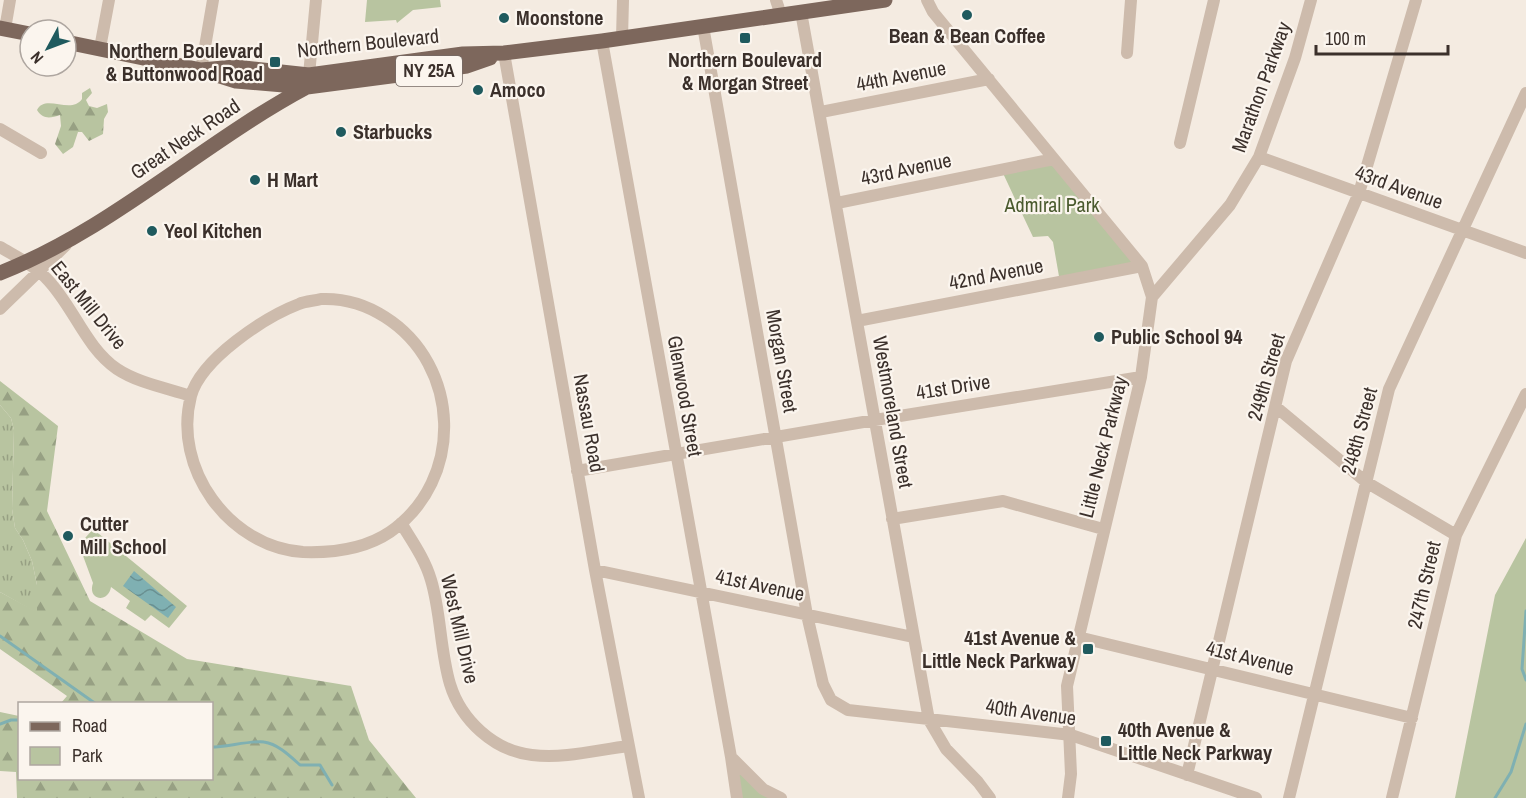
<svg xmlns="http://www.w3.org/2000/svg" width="1526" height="798" font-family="'Archivo Narrow',sans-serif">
	<defs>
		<pattern id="grass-tufts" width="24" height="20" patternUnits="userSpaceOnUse" patternTransform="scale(1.5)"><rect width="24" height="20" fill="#b8c4a0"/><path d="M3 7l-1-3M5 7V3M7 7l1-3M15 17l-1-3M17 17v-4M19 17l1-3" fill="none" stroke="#97a083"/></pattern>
		<pattern id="forest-firs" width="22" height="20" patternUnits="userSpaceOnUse" patternTransform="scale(1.5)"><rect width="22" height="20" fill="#b8c4a0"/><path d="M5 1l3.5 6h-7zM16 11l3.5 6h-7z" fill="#97a083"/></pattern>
		<pattern id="water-waves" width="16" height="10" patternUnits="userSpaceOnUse" patternTransform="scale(1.5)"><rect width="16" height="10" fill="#7fb0b2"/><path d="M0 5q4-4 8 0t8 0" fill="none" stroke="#699091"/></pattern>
	</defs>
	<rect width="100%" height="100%" fill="#f4ebe1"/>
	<path fill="url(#grass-tufts)" d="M0 405 11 418 14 430 12 509 15 528 23 540 32 561 37 585V613L0 592Z"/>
	<path fill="url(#forest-firs)" d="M90 88 92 93 86 100 89 106 97 108 107 104 108 112 104 119 103 134 89 141 82 132H78L73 147 63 154 55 144 61 126 60 115C51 118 43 120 37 110 45 93 71 115 82 99V93Z
		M0 381 58 426 47 511 90 601 187 659 351 686 369 740 416 798H17L16 772 0 771V712L19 716 20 778H212V704L61 703 67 696 0 649V592L37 612V585L32 561 23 540 15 528 12 509 14 430 11 418 0 405Z"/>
	<path fill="#b8c4a0" d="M367 0H440L441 7 413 10 397 23 396 20 365 22Z
		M1054 159 1142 266 1060 282 1053 242 1048 236 1033 237 1001 169Z
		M93 529 187 606 169 628 151 615 145 621 126 608 130 601 111 587C108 604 87 600 93 583L79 545Z
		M1526 538V798H1455L1495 595Z
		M731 757 781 798H737Z"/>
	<path fill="url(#water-waves)" d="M134 571 176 607 168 618 123 586Z"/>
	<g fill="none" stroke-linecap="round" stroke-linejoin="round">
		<path stroke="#7fb0b2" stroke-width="3" d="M1526 611 1522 669 1526 680
			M0 636 96 704
			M0 724 11 720H20
			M212 747C225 747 254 740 264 742 278 744 290 756 300 765H320L332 785
			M1495 798 1511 772 1526 724"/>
		<path stroke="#cdbbac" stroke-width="12" d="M776 0 781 15
			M927 0 933 12 1142 266 1152 297 1141 377 1067 686 1071 774 1068 798
			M801 12 929 720 946 749 978 782 990 798
			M703 26 807 615 823 684 831 700 848 710 1071 735 1256 798
			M5 29 10 0
			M622 38 623 0
			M602 41 731 757 737 798
			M100 48 109 0
			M504 53 595 570 639 798
			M1127 53 1131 0
			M201 70 213 0
			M309 75 316 0
			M821 112 989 79
			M0 129 41 153
			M1180 143 1214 0
			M1259 157 1526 253
			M837 203 1054 159
			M0 247C15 256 34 265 46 278 73 305 85 347 117 369 138 383 167 388 191 396
			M1152 297 1230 205 1259 157 1295 58 1311 0
			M321 299C345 298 365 304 385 317 461 365 465 480 390 532 365 549 333 553 303 552 229 547 172 468 191 396 201 359 265 317 299 304 306 301 314 301 321 299Z
			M0 309 66 245
			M857 321 1142 266
			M1276 407 1366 482 1456 535
			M577 471 875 420 1141 377
			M892 519 1003 501 1103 529
			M401 523C412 541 425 559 431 580 441 613 440 650 450 684 461 720 494 751 532 755 564 759 597 750 628 746
			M595 570 913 637
			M1078 637 1412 718
			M731 757 763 789 781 798
			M1187 775 1286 361 1359 193 1416 0
			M1289 798 1389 389 1526 93
			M1392 798 1456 535 1526 394"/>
		<path stroke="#7d675c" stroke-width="15" d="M0 28 30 34
			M66 42 201 70 236 81 307 87 467 66 490 58
			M201 70 235 67 309 75 463 54 504 53 602 41 885 0
			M0 273C112 229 202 143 307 87"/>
	</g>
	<g fill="#1f5a5e" stroke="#fbf5ee" stroke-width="2">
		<circle cx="967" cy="15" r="6"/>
		<circle cx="504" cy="18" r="6"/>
		<rect x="739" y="32" width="12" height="12" rx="3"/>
		<rect x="269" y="56" width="12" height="12" rx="3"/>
		<circle cx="478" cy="90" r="6"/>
		<circle cx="341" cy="132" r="6"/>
		<circle cx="255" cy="180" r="6"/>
		<circle cx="152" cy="231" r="6"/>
		<circle cx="1099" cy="337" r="6"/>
		<circle cx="68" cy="536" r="6"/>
		<rect x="1082" y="643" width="12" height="12" rx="3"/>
		<rect x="1100" y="735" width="12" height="12" rx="3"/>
	</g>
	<g text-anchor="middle" stroke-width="4.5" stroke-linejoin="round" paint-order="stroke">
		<rect fill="#fbf5ee" stroke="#756b66" stroke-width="1.5" x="396" y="56" width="66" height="30" rx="4.5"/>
		<g font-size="18" font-weight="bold" fill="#3b302b">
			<text x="429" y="77">NY 25A</text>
		</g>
		<g font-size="20" font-weight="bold" fill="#3b302b" stroke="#fbf5ee" text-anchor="start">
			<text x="516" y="25">Moonstone</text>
			<text x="967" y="43" text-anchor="middle">Bean &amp; Bean Coffee</text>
			<text x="263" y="58" text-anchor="end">Northern Boulevard<tspan x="263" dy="23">&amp; Buttonwood Road</tspan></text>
			<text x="745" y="67" text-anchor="middle">Northern Boulevard<tspan x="745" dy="23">&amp; Morgan Street</tspan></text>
			<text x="490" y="97">Amoco</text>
			<text x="353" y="139">Starbucks</text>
			<text x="267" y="187">H Mart</text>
			<text x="164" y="238">Yeol Kitchen</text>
			<text x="1111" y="344">Public School 94</text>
			<text x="80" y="531">Cutter<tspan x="80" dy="23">Mill School</tspan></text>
			<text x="1076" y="645" text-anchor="end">41st Avenue &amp;<tspan x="1076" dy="23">Little Neck Parkway</tspan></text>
			<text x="1118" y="737">40th Avenue &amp;<tspan x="1118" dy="23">Little Neck Parkway</tspan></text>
		</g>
		<g font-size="20" fill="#3b302b" stroke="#fbf5ee">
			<text transform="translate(368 43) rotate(-6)" y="7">Northern Boulevard</text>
			<text transform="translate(901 76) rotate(-11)" y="7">44th Avenue</text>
			<text transform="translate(1261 87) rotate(-70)" y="7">Marathon Parkway</text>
			<text transform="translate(185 139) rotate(-34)" y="7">Great Neck Road</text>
			<text transform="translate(906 169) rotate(-12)" y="7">43rd Avenue</text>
			<text transform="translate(1399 187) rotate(20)" y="7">43rd Avenue</text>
			<text transform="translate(996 274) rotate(-11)" y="7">42nd Avenue</text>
			<text transform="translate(89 305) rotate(51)" y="7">East Mill Drive</text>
			<text transform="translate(782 361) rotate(80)" y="7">Morgan Street</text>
			<text transform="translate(1266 377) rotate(-74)" y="7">249th Street</text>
			<text transform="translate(953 387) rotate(-9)" y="7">41st Drive</text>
			<text transform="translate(685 396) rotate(80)" y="7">Glenwood Street</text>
			<text transform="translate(893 412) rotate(80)" y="7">Westmoreland Street</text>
			<text transform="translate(589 423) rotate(80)" y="7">Nassau Road</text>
			<text transform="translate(1359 431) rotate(-75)" y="7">248th Street</text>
			<text transform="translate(1103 447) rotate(-76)" y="7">Little Neck Parkway</text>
			<text transform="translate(760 585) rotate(12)" y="7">41st Avenue</text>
			<text transform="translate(1424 585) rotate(-77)" y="7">247th Street</text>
			<text transform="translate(460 629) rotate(77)" y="7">West Mill Drive</text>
			<text transform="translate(1250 658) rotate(14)" y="7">41st Avenue</text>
			<text transform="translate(1031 712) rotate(8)" y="7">40th Avenue</text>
		</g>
		<g font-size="20" fill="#4a5a2e" stroke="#fbf5ee">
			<text x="1052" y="212">Admiral Park</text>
		</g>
	</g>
	<rect x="18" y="702" width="195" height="78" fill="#fbf5ee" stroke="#aea6a0" stroke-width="1.5"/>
	<rect x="30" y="722" width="30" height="9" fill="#7d675c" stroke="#aea6a0" stroke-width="1.5"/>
	<text x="72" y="732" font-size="18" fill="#3b302b">Road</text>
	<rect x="30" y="747" width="30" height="18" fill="#b8c4a0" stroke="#aea6a0" stroke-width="1.5"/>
	<text x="72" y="762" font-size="18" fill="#3b302b">Park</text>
	<g transform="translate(48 48) rotate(229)"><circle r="28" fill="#fbf5ee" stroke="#aea6a0" stroke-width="1.5"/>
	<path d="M0-4.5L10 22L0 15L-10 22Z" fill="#1f5a5e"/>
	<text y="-9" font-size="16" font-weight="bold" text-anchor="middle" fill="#3b302b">N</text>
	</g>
	<path d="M1316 45v9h132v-9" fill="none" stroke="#3b302b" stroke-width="3"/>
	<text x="1325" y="45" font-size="18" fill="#3b302b" stroke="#fbf5ee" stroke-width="4.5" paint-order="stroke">100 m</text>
</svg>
